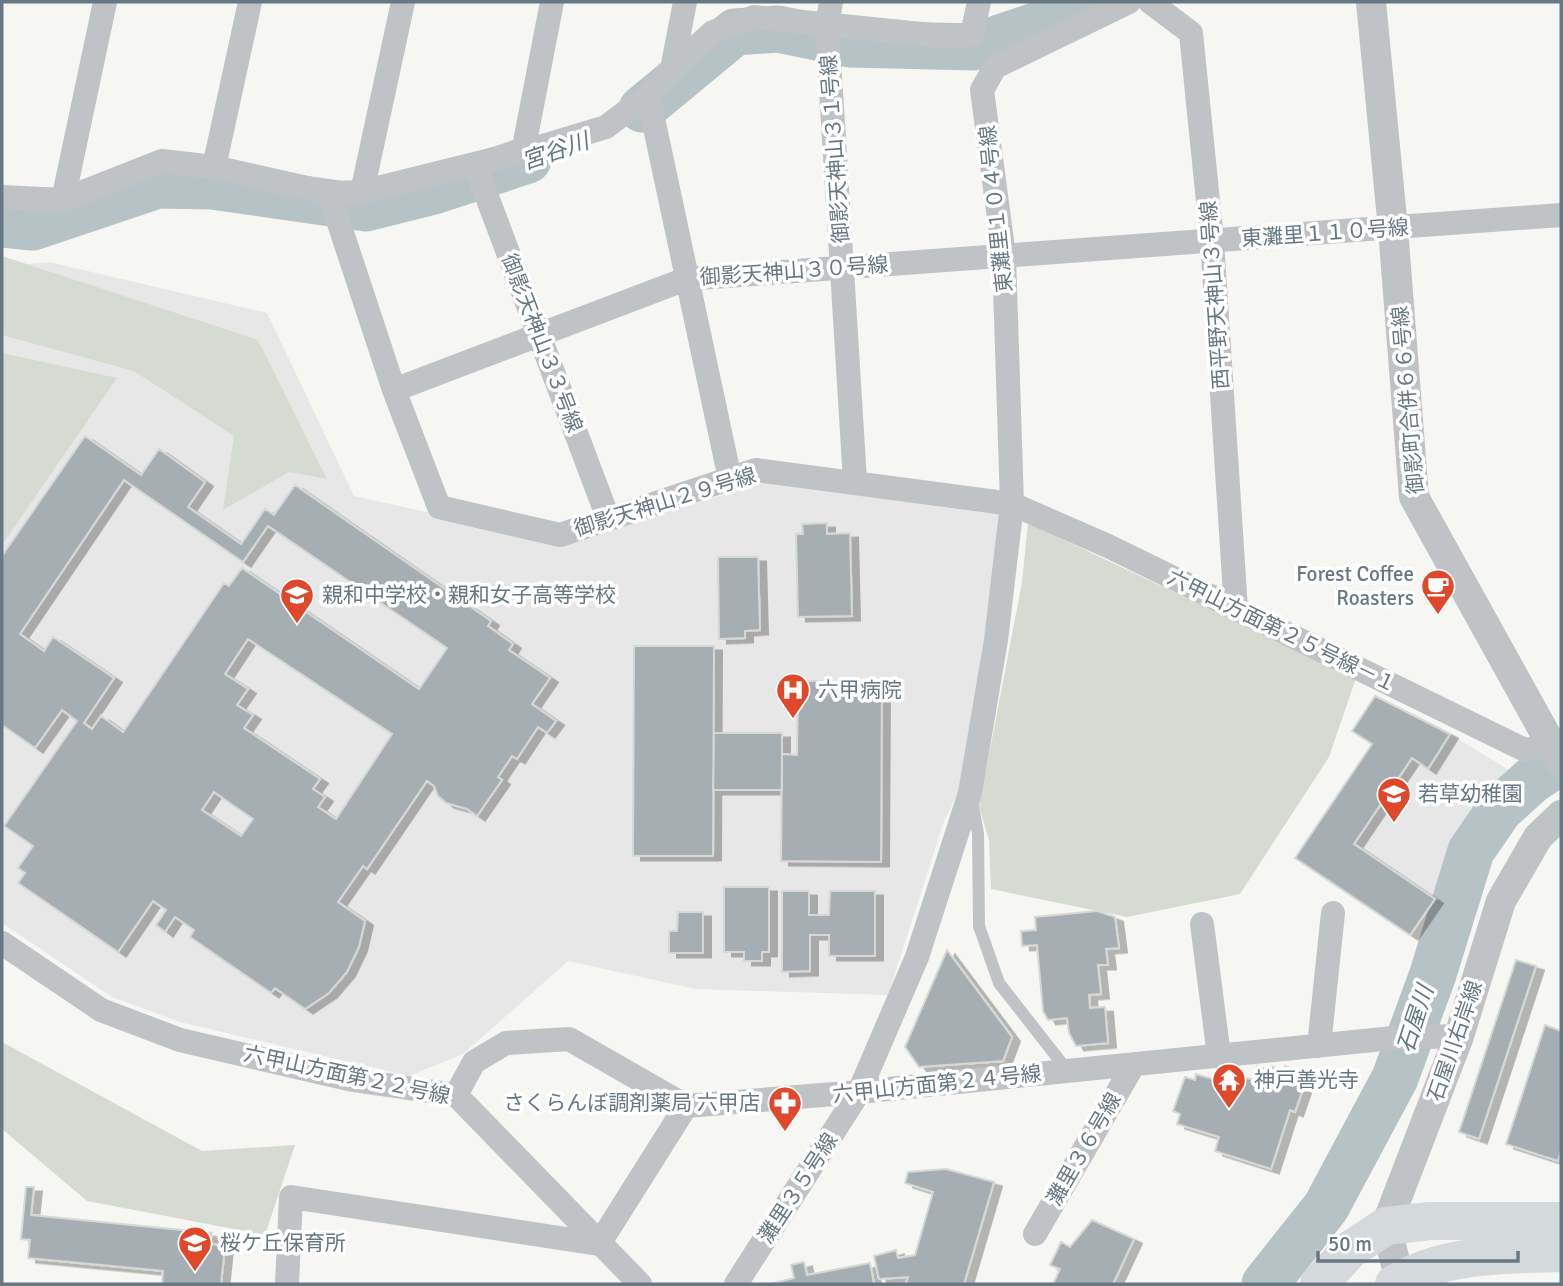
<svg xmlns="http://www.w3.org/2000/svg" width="1563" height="1286" font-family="Signika,'Noto Sans JP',sans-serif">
	<defs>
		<filter id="shadow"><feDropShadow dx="8" dy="4.5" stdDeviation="0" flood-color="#0004"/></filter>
	</defs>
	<rect width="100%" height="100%" fill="#f6f6f2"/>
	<path fill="#e6e7e6" d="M49 262 267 313 354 496 535 536 559 544 763 483 1001 515 965 779 944 821 888 995 696 989 568 961 463 1054 409 1076 180 1022 112 997 2 923V267Z
		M1375 696 1450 734 1517 775 1479 810 1461 837 1440 898 1435 899 1410 935 1295 858 1372 745 1352 731Z"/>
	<path fill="#d6dbd2" d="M2 256 258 340 327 479 289 472 223 510 234 436 134 371 2 335Z
		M2 353 117 378 2 545Z
		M1028 523 1356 678 1329 757 1240 894 1127 917 991 889 989 840 979 807 1022 582Z
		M2 1042 202 1151 295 1145 265 1235 87 1201 2 1129Z"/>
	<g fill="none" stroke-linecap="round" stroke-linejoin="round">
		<path stroke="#b6c3c6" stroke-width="47" d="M642 109 735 32 778 29 850 44 973 47 1047 22 1074 2
			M2 224 33 227 158 185 212 186 366 208 434 191 528 160
			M1265 1284 1326 1207 1395 1078 1433 974 1471 851 1500 809 1532 780 1561 761"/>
	</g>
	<path fill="#a5afb3" stroke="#d7d7d5" stroke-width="2" fill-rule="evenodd" filter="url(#shadow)" d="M85 436 141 475 159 449 205 482 188 507 241 544 265 509 274 515 295 485 491 621 488 626 513 644 509 650 550 678 532 704 556 721 547 733 538 727 517 759 512 756 498 777 502 780 477 816 467 809 446 803 438 796 434 786 427 781 367 869 363 866 338 902 365 921 359 947 347 972 329 993 305 1009 275 988 271 993 190 937 194 930 175 917 165 932 156 925 166 910 153 901 118 952 18 883 25 873 18 868 33 846 4 826 77 721 62 710 35 748 2 725V556ZM124 480 243 562 268 526 447 648 419 689 242 568 229 586 224 583 123 732 101 716 92 729 84 723 114 678 53 637 44 651 20 634ZM248 639 392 734 336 819 318 807 325 797 313 789 320 779 244 728 253 715 237 705 248 689 225 674ZM214 792 253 819 241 836 202 810Z
		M827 523V534L850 533 852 616 798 617 796 534H803L802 524Z
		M718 557H758L760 630 745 631V638L719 639Z
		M634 646H714L713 856H633Z
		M798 681H882L881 862 781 861 782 754 797 755Z
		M1375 696 1450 734 1428 769 1412 758 1354 844 1435 899 1410 935 1295 858 1372 744 1352 731Z
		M714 733H782V790H713Z
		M724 887H769V952H762V961H744V952H724Z
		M782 891H809V915H829L830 891H875V956H829V935H810V971L782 972Z
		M1097 911 1115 917 1119 948 1106 949 1108 965H1098L1101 994 1089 995 1090 1008 1105 1007 1108 1043 1076 1046 1069 1033 1067 1018 1048 1020 1043 1011 1037 945 1022 946 1021 931 1036 930 1035 917Z
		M678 912H703V953H669V931H677Z
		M947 950 1012 1037 1003 1061 919 1067 905 1047Z
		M1516 960 1536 966 1479 1139 1459 1132Z
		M1545 1025 1561 1031V1151L1558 1161 1506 1144Z
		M1257 1066 1270 1070 1271 1066 1284 1071 1285 1066 1308 1074 1295 1112 1290 1110 1271 1169 1215 1151 1219 1137 1177 1124 1180 1114 1173 1111 1185 1077 1195 1080 1196 1074 1226 1083 1229 1072 1253 1080Z
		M946 1169 994 1182 964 1284H906L908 1277 879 1279 874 1256 896 1250 898 1258 915 1255 933 1192 905 1183 908 1172Z
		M26 1187H34L31 1215 212 1233 210 1244 225 1246 221 1284H162L163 1271 28 1258 30 1240 21 1239Z
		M1092 1220 1134 1239 1113 1284H1053L1060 1269 1050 1265 1061 1242 1070 1247Z
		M804 1262 807 1275 870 1263 874 1284H770L794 1278 791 1265Z"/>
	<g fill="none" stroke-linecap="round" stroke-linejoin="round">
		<path stroke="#bfc3c6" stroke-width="12" d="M972 801 978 833 979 926 999 983 1067 1070"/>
		<path stroke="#bfc3c6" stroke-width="24" d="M831 2 827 26 855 481
			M1150 2 1191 33 1212 241 1236 609
			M672 69 685 2
			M648 95 730 479
			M523 152 552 2
			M475 165 608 518
			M214 167 250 2
			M362 192 403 2
			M329 193 394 390 439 507 560 535 756 470 1012 504 1108 546 1525 750 1553 745 1561 740
			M2 197 63 200 162 161 214 167 329 193 362 192 523 152 606 127 648 95 672 69 713 32 754 17 951 37 972 34 979 2
			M63 200 105 2
			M394 390 686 279 1561 215
			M1202 924 1219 1056
			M2 943 101 1010 180 1040 353 1080 456 1095 640 1284
			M1319 1046 1333 913
			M456 1095 474 1062 506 1043 569 1039 686 1106 859 1092 1393 1038 1459 1036
			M1035 1234 1134 1064
			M287 1284 291 1197 599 1244 686 1106
			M736 1284 859 1092 917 957 970 793 996 640 1012 504 1004 256 982 90 995 67 1129 2"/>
		<path stroke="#bfc3c6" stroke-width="30" d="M1371 2 1393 229 1414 497 1561 762
			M1400 1280 1386 1226 1459 1036 1501 901 1538 837 1561 815"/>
		<path stroke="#d4d9dc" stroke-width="38" d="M1319 1284 1350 1250 1386 1226 1430 1221H1561
			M1394 1284C1443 1253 1505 1255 1561 1253"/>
	</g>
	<defs>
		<g id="cafe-pin" transform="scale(1.75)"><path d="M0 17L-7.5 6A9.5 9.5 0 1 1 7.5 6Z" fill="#df482a" stroke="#fff"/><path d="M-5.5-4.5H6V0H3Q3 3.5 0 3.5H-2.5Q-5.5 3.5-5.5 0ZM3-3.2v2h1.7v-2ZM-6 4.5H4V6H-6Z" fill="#fff"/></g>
		<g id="school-pin" transform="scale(1.75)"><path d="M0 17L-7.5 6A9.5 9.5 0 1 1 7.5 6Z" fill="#df482a" stroke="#fff"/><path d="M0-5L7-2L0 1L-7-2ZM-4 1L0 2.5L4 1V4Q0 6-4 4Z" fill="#fff"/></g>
		<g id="hospital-pin" transform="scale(1.75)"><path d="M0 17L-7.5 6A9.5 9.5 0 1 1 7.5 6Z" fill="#df482a" stroke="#fff"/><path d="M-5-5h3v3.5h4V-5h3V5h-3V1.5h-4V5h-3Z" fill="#fff"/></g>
		<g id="temple-pin" transform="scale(1.75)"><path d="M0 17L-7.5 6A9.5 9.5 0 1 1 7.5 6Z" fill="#df482a" stroke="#fff"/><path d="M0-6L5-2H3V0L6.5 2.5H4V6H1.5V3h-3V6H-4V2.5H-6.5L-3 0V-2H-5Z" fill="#fff"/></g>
		<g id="pharmacy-pin" transform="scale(1.75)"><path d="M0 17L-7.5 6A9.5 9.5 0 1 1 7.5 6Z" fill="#df482a" stroke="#fff"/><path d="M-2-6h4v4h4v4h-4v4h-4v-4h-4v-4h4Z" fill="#fff"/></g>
	</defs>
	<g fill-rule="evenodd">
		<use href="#cafe-pin" x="1438" y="586"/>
		<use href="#school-pin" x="297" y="595"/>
		<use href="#hospital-pin" x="793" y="690"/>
		<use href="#school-pin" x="1394" y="794"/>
		<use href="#temple-pin" x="1229" y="1080"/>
		<use href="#pharmacy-pin" x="785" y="1103"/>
		<use href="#school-pin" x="195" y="1243"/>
	</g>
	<g text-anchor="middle" stroke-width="7" stroke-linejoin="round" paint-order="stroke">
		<g font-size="21" fill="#667883" stroke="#fff">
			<text transform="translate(835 149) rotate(-94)" y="7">御影天神山３１号線</text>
			<text transform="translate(996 209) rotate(-96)" y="7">東灘里１０４号線</text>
			<text transform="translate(1325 233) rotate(-4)" y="7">東灘里１１０号線</text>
			<text transform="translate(794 271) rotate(-4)" y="7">御影天神山３０号線</text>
			<text transform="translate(1215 295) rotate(-94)" y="7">西平野天神山３号線</text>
			<text transform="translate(542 343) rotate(69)" y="7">御影天神山３３号線</text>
			<text transform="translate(1408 400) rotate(-95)" y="7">御影町合併６６号線</text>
			<text transform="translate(665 502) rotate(-17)" y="7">御影天神山２９号線</text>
			<text transform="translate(1282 631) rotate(26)" y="7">六甲山方面第２５号線－１</text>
			<text transform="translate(1455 1041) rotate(-71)" y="7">石屋川右岸線</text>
			<text transform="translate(347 1075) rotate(12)" y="7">六甲山方面第２２号線</text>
			<text transform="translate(937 1084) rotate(-6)" y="7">六甲山方面第２４号線</text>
			<text transform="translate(1084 1149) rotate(-60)" y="7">灘里３６号線</text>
			<text transform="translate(798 1188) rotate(-57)" y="7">灘里３５号線</text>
		</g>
		<g font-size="21" fill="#667883" stroke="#fff" text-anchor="start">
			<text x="1414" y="581" text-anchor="end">Forest Coffee<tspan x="1414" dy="24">Roasters</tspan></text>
			<text x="322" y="602">親和中学校・親和女子高等学校</text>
			<text x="818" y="697">六甲病院</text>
			<text x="1418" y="801">若草幼稚園</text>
			<text x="1254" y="1087">神戸善光寺</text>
			<text x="760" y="1110" text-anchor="end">さくらんぼ調剤薬局 六甲店</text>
			<text x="220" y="1250">桜ケ丘保育所</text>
		</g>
		<g font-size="23" font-style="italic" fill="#61797f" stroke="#fff">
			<text transform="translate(555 151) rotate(-19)" y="8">宮谷川</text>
			<text transform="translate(1415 1019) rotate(-72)" y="8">石屋川</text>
		</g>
	</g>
	<rect width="1563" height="1286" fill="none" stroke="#667883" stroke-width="7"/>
	<path d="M1318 1251v10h200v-10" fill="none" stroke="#667883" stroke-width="3.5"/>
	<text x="1328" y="1251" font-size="21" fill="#667883" stroke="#ffffff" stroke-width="5" paint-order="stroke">50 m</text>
</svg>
